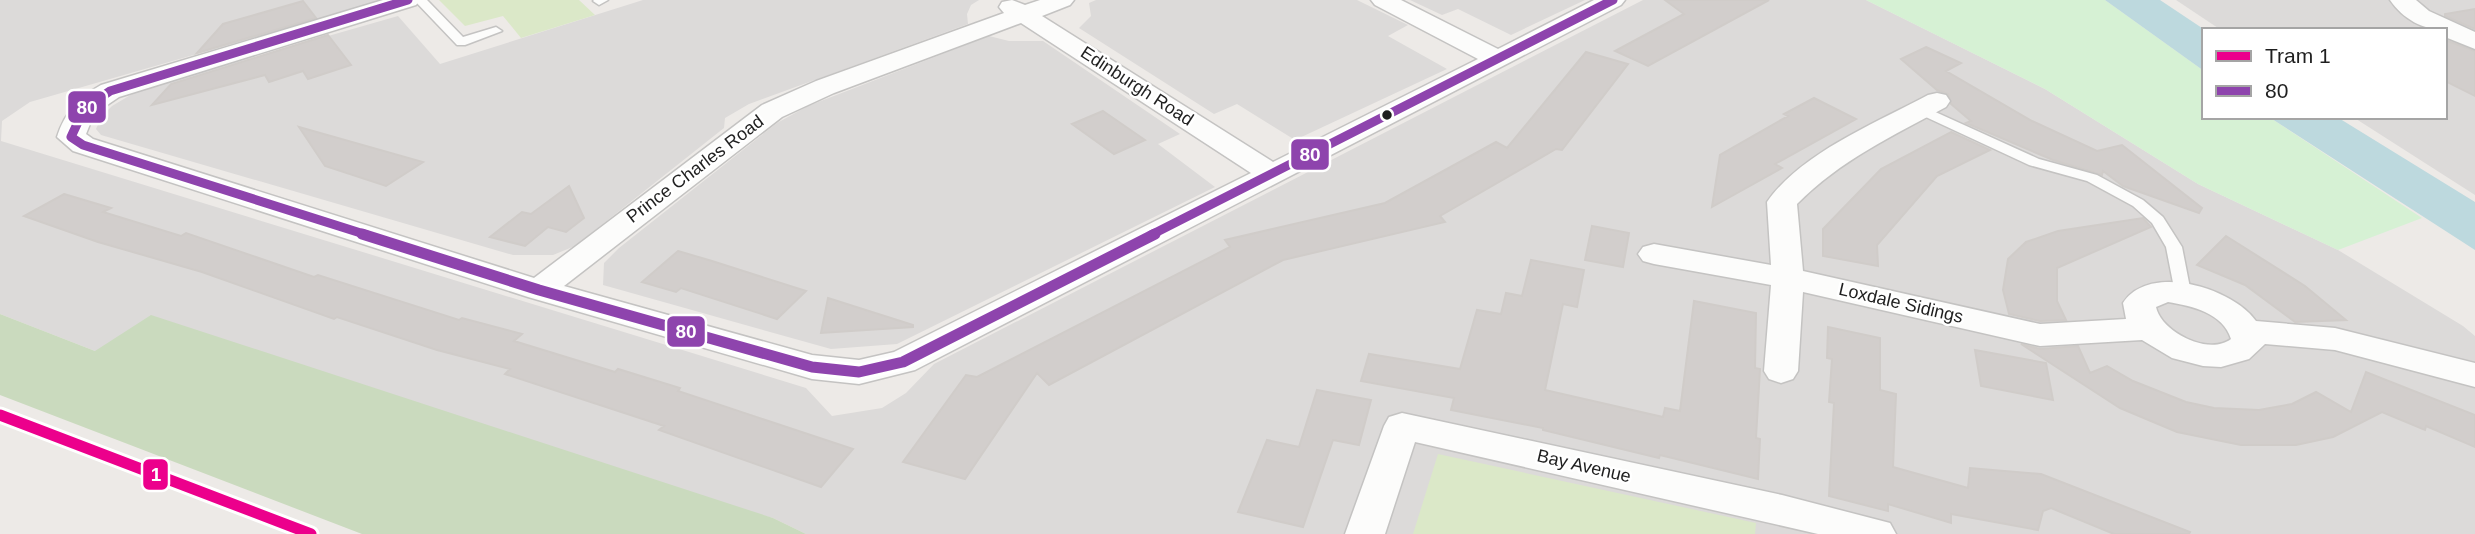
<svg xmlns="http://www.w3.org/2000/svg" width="2475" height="534" font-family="Helvetica,sans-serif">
	<rect width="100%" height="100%" fill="#edeae7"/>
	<path fill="#dcdad9" d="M0 0H384L30 102 2 121 1 141 806 388 832 416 882 408 906 393 934 364 1643 0H1866L2045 89 2198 184 2338 250 2463 326 2475 336V534H806L773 518 95 351 0 314Z
		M643 0H979L971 5 967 14 968 24 749 104 725 118 724 128 575 246 553 255H513L101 135 96 129 102 116 112 106 139 90 398 16 440 64Z
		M1096 0H1357L1408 25 1388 36 1447 69 1295 140 1237 104 1214 114 1079 28 1091 16 1089 3Z
		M1410 0H1585L1511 35 1458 9 1442 15Z
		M2176 0H2475V195L2353 117H2445V30H2221Z
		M989 36 1009 41H1043L1180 134 1158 144 1215 187 897 344 831 349 603 285 604 263 619 248 777 123 808 106Z"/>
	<path fill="#dbe8c8" d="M439 0H579L595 15 521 38 503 16 465 26Z
		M1438 454 1756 523 1755 534H1413Z"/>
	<path fill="#cadabe" d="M0 314 95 351 151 315 773 518 806 534H362L0 395Z"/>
	<path fill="#d6f1d4" d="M1866 0H2105L2204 71V117H2269L2422 218 2338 250 2198 184 2045 89Z"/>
	<path fill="#bdd9de" d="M2105 0H2160L2205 30 2204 71Z
		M2269 117H2337L2475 202V250Z"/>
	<path fill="#d2cecc" stroke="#d0ccc9" stroke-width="2" d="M1665 0H1769L1648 66 1615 51 1684 14Z
		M303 1 316 18 197 53 223 24Z
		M2475 9V29L2445 16V14Z
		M328 35 351 65 308 79 303 71 269 82 265 75 152 105 171 84Z
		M2445 40 2475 51V96L2445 81Z
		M1926 47 1961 63 1946 71 2032 121 2097 151 2122 145 2202 208 2199 213 2123 186 2103 171 2102 175 2053 160 1966 123 1971 121 1951 104 1948 94 1937 90 1901 59Z
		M1586 52 1628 64 1562 150 1556 149 1440 216 1445 222 1283 260 1049 385 1037 373 965 479 903 462 966 375 977 377 1230 247 1225 240 1385 203 1496 142 1507 148Z
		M1814 98 1856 119 1775 164 1782 168 1712 207 1720 155 1788 116 1784 114Z
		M1103 111 1145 140 1114 154 1072 124Z
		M299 127 423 162 386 186 325 166Z
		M1951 132 1990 150 1937 176 1877 245 1878 266 1823 256V229L1881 169Z
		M569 186 584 218 566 232 548 227 525 246 490 237 522 212 531 214Z
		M64 194 111 208 103 212 181 236 186 233 314 277 318 275 459 320 462 318 522 334 514 341 615 372 618 369 680 388 678 391 853 449 821 487 659 430 664 426 505 374 510 369 437 350 337 317 334 319 202 272 98 242 24 216Z
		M2143 218 2151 227 2057 268V301L2066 320 2040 321 2009 314 2003 290 2008 259 2026 242 2058 231Z
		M1592 226 1629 233 1623 267 1585 260Z
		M2226 236 2305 286 2346 320 2295 322 2245 285 2197 265Z
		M678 251 712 261 806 291 777 319 681 288 676 292 642 282Z
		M1531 260 1584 270 1577 307 1563 304 1545 390 1663 417 1665 408 1680 411 1694 301 1756 313 1755 368 1760 369 1756 438 1760 439 1758 479 1660 455 1659 458 1543 430V428L1451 410 1454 398 1361 381 1369 354 1460 369 1477 310 1501 314 1506 293 1522 296Z
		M828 298 913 325V327L821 333Z
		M1828 327 1880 338V390L1896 394 1893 467 1968 488 1970 468 2041 474 2190 532 2189 534H2114L2051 508 2043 511 2038 530 1951 514V523L1888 504V511L1829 496 1834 403 1829 402 1832 359 1827 358Z
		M2021 344 2040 349 2078 346 2090 373 2107 366 2133 381 2186 402 2214 408 2259 410 2292 404 2316 392 2351 412 2366 372 2475 415V447L2426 426 2425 430 2382 412 2333 437 2296 445H2241L2177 432 2120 408Z
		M1975 350 2046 363 2053 400 1981 386Z
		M1317 390 1371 400 1359 445 1333 440 1303 527 1238 512 1267 440 1299 447Z"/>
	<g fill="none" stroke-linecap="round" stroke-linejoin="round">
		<g stroke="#c4c3c2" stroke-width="3">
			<path id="service" d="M414 0H427L463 37 496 27 502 31 465 45H457Z
				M608 0 599 5 593 1 594 0Z
				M1920 105 2039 159 2097 175 2143 200 2163 217 2182 247 2191 293 2189 297H2177L2175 293 2166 247 2152 223 2133 206 2087 181 2029 165 1915 112 1913 109 1915 106Z"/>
		</g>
		<g stroke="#c4c3c2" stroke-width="3">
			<path id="minor" d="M383 0H420L416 5 119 97 94 114 86 134 93 139 534 278 762 105 816 81 1004 13 999 7 1002 2 1012 0 1025 5 1040 0H1074L1070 5 1042 16 1273 162 1478 59 1375 5 1371 0H1401L1498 49 1594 0H1625L1621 5 915 370 859 384 812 379 528 297 73 151 57 137C65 112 78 98 101 85ZM1021 23 1251 173 894 352 859 360 812 355 564 286 782 117 834 93Z
				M2390 0H2416L2429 11 2475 32V49L2445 37V30C2423 30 2403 19 2390 0Z
				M1937 93 1946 95 1950 101 1946 107C1894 135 1839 161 1797 204L1803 271 2040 324 2126 319 2123 303C2149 262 2233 288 2256 321L2335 328 2475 363V387L2335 350 2265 344 2249 359 2221 367 2203 366 2172 358 2142 340 2040 346 1803 292 1798 371 1793 379 1781 383 1769 379 1764 371 1771 285 1654 264 1643 261 1638 254 1643 247 1654 244 1771 265 1767 202C1801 153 1876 123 1928 95ZM2168 302C2192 306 2223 313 2231 339 2209 356 2161 332 2156 307Z
				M1402 413 1782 495 1890 523 1896 534H1818L1415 442 1385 534H1345L1384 426 1389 417Z"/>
		</g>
		<use href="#service" fill="#fcfcfb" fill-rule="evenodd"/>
		<use href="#minor" fill="#fcfcfb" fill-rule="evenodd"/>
		<g stroke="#fff" stroke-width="13">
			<path id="bus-1-far1" d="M367 235 83 145 71 137 84 109 110 91 408 0
				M1151 235 1613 0"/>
		</g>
		<g stroke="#fff" stroke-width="17">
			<path id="bus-1" d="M362 234 539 290 812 367 859 372 903 362 1155 234"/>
		</g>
		<use href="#bus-1-far1" stroke="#8e44ad" stroke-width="9"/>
		<use href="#bus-1" stroke="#8e44ad" stroke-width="11"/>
		<g stroke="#fff" stroke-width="17">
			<path id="tram-1" d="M0 415 311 534"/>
		</g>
		<use href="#tram-1" stroke="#ec008c" stroke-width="11"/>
	</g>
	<circle fill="#1f1f1f" stroke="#fff" stroke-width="2.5" cx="1387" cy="115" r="6"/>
	<g text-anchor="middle" stroke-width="5" stroke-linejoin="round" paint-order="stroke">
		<g font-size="18" fill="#1f1f1f" stroke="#fff">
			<text transform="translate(1137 86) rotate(33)" y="6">Edinburgh Road</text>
			<text transform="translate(695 169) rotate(-37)" y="6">Prince Charles Road</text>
			<text transform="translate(1901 303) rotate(13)" y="6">Loxdale Sidings</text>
			<text transform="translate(1584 466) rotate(13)" y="6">Bay Avenue</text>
		</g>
	</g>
	<g stroke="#fff" stroke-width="2.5">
		<rect x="67" y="90" width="40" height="34" rx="7" fill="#8e44ad"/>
		<rect x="1290" y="138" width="40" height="33" rx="7" fill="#8e44ad"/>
		<rect x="666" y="315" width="40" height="33" rx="7" fill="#8e44ad"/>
		<rect x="142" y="458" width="27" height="33" rx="7" fill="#ec008c"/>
	</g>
	<g font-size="19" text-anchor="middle" font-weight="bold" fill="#fff">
		<text x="87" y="114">80</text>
		<text x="1310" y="161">80</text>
		<text x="686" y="338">80</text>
		<text x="156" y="481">1</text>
	</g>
	<rect x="2202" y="28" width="245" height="91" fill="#ffffff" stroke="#a5a5a5" stroke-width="2"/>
	<rect x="2216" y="51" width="35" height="10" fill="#ec008c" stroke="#a5a5a5" stroke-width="2"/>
	<text x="2265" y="63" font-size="21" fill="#1f1f1f">Tram 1</text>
	<rect x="2216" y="86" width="35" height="10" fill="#8e44ad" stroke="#a5a5a5" stroke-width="2"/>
	<text x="2265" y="98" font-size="21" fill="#1f1f1f">80</text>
</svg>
